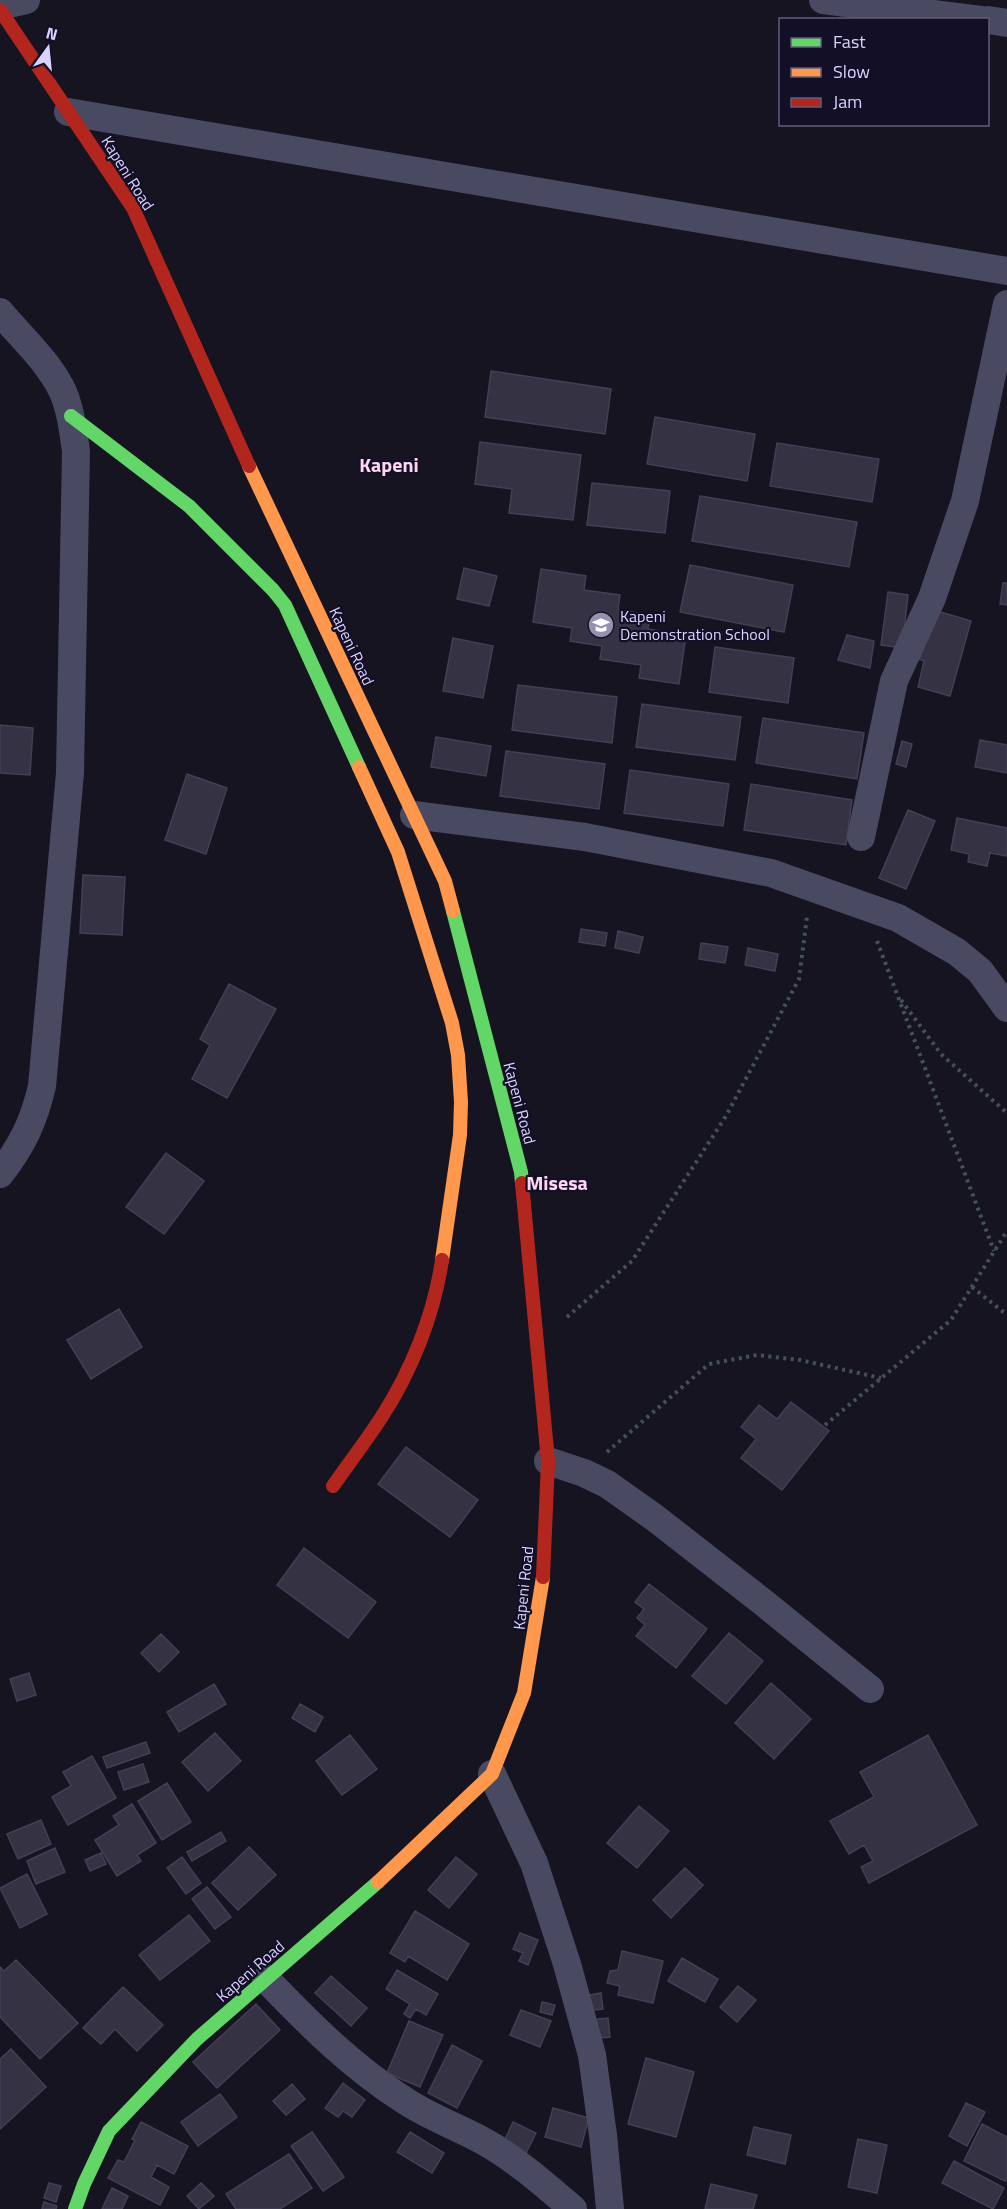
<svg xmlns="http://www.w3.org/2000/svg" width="1007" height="2209" font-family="'Titillium Web',sans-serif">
	<rect width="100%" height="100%" fill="#161421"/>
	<path fill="#343243" stroke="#433f54" stroke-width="1.5" d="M491 371 611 389 605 434 485 417Z
		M655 417 755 434 747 481 647 464Z
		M480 442 581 455 573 520 509 513 512 489 475 484Z
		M777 443 879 459 872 502 770 486Z
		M592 483 670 491 665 533 587 525Z
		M700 496 857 522 849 567 692 541Z
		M690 565 793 585 784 632 680 612Z
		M464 568 497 576 489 606 457 599Z
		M541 569 586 576 584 590 620 595 618 610 650 615 648 629 686 635 679 684 639 678 641 665 600 659 602 646 570 641 572 628 533 622Z
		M1003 583H1007V605L1000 604Z
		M888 592 908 595 902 648 881 645Z
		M937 611 971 621 950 696 918 687 924 661 919 659Z
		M847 635 874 641 870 668 838 660Z
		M453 638 493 646 483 698 443 691Z
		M715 647 794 658 788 703 709 692Z
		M518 685 617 697 612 743 512 730Z
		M642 704 741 717 735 760 636 747Z
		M763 718 864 733 857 779 756 763Z
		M0 725 33 728 30 775 0 773Z
		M436 737 491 746 486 776 431 767Z
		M980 740 1007 745V773L975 767Z
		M902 741 912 744 906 767 896 764Z
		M506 751 605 764 599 809 500 796Z
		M630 770 729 784 723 826 624 813Z
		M187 774 227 788 206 854 165 840Z
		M751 784 852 800 846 845 744 830Z
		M908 810 935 821 906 889 879 878Z
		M957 818 1007 828V856L990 853 987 866 968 862 969 854 951 850Z
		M83 875 125 877 122 935 80 933Z
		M581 929 607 933 605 946 579 942Z
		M618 931 643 937 639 953 615 948Z
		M701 943 728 947 725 963 699 959Z
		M748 948 778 954 775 971 745 965Z
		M229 984 276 1009 227 1098 192 1079 210 1045 200 1039Z
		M166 1153 204 1181 164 1234 126 1207Z
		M119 1309 142 1347 91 1379 67 1340Z
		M791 1402 829 1431 782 1490 741 1458 756 1439 741 1427 759 1405 777 1419Z
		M406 1447 478 1500 450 1537 378 1484Z
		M304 1548 376 1602 348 1638 277 1585Z
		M649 1584 707 1629 676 1668 636 1636 645 1625 637 1618 644 1609 635 1602Z
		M729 1633 763 1661 726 1704 692 1676Z
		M161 1634 179 1652 159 1672 141 1653Z
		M29 1673 36 1695 17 1701 10 1679Z
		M771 1683 811 1719 774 1759 735 1723Z
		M214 1684 226 1704 179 1732 167 1712Z
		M300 1704 323 1717 315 1732 292 1718Z
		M215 1733 241 1761 208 1791 182 1762Z
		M350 1735 377 1769 342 1795 316 1761Z
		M928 1735 977 1825 869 1883 861 1867 873 1861 864 1845 849 1854 830 1821 874 1797 860 1772Z
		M146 1742 150 1753 107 1768 103 1757Z
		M92 1756 116 1798 68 1825 52 1797 71 1786 63 1772Z
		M143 1764 149 1782 124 1790 118 1772Z
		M167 1783 191 1822 162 1840 138 1801Z
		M132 1804 156 1843 137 1855 141 1861 117 1876 95 1840 119 1825 113 1816Z
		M639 1806 669 1831 637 1868 607 1843Z
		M41 1820 51 1844 18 1859 7 1834Z
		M221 1832 226 1841 192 1861 187 1852Z
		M249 1847 276 1875 238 1910 212 1883Z
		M55 1848 65 1872 36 1884 27 1861Z
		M101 1853 106 1864 90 1871 85 1860Z
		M182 1857 201 1883 186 1894 167 1868Z
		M456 1857 477 1874 449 1908 428 1890Z
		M685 1868 703 1885 671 1918 653 1900Z
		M27 1874 47 1914 20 1928 0 1888Z
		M207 1887 231 1917 215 1929 192 1899Z
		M415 1911 469 1944 447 1980 408 1956 405 1962 390 1953Z
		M189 1915 210 1941 160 1980 139 1955Z
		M520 1933 538 1940 528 1965 519 1961 523 1953 513 1949Z
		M622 1951 663 1961 653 2003 618 1995 620 1986 607 1983 610 1971 618 1970Z
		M682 1958 718 1979 705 2002 668 1981Z
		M16 1960 78 2023 40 2059 0 2017V1967L4 1971Z
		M397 1970 438 1994 426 2015 416 2009 410 2018 404 2014 410 2004 386 1989Z
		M331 1976 367 2008 351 2026 315 1993Z
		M738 1986 756 2000 737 2022 720 2007Z
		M123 1987 163 2025 137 2051 115 2029 101 2044 83 2028Z
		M601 1993 603 2009 586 2011 584 1996Z
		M542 2002 555 2005 552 2015 540 2012Z
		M256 2004 280 2030 217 2088 193 2062Z
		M521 2010 551 2021 540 2047 510 2035Z
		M608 2018 610 2037 591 2039 590 2020Z
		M409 2021 443 2035 420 2087 387 2073Z
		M452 2045 482 2061 457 2108 428 2093Z
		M11 2049 46 2087 0 2129V2059Z
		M646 2058 694 2072 676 2137 628 2124Z
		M343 2083 365 2100 352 2117 343 2111 338 2117 325 2108Z
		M292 2084 305 2099 286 2115 273 2101Z
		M220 2094 237 2117 198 2146 181 2122Z
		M966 2103 985 2112 967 2146 949 2136Z
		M553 2108 589 2118 581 2147 545 2137Z
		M141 2122 188 2146 174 2174 157 2165 151 2177 169 2187 160 2205 108 2178 118 2160 124 2162 135 2140 132 2139Z
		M513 2122 536 2133 524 2157 502 2146Z
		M982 2124 1007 2137V2177L1005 2181 964 2161Z
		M754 2127 791 2135 785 2164 747 2155Z
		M312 2132 344 2177 323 2191 291 2146Z
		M410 2132 444 2153 432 2173 397 2152Z
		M858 2139 887 2145 877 2193 848 2187Z
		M289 2154 312 2188 280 2209H236L226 2194Z
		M954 2161 1004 2188 993 2209 942 2183Z
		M49 2183 61 2186 56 2202 44 2198Z
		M201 2183 214 2196 199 2209 187 2196Z
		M711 2184 757 2195 753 2209H705Z
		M112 2188 128 2196 122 2209H102Z
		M44 2202 57 2206 56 2209H42Z"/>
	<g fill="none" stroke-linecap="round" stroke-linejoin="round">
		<path stroke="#44505f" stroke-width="4" stroke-dasharray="3 4.5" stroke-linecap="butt" d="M877 941 994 1251
			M901 1000 941 1054 1007 1113
			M972 1287 1007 1315
			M567 1317 632 1261 726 1116 799 979 807 917
			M825 1425 951 1320 1007 1231
			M607 1452 709 1364 757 1355 800 1360 881 1378"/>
		<path stroke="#4a4962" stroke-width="28" d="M823 0 981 20
			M0 6 26 0
			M988 20 1007 23
			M68 112 1007 271
			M0 312C21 337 49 362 63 392 71 411 73 431 76 451L70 773 42 1086C34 1121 22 1146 0 1174
			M414 815 585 837 771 873 898 918 957 952 980 971 1007 1008
			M861 837 894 681 932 598 965 501 1007 304
			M548 1461 584 1473 607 1484 655 1518 764 1603 870 1689
			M492 1774 534 1863 567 1964 592 2055 603 2135 610 2209
			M266 1979C309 2024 353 2068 407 2102 432 2118 460 2128 485 2142 517 2160 545 2185 573 2209"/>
		<path stroke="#63d668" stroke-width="14" d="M71 416 189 506 273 590 285 605 359 767
			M453 911 521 1172 522 1183
			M75 2209 84 2184 109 2131 197 2039 378 1882"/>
		<path stroke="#ff974d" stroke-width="14" d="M249 466 445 881 453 911
			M359 767 398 852 452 1023 458 1055 461 1102 460 1135 442 1260
			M378 1882 492 1774 524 1693 543 1577"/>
		<path stroke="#b3261e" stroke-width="14" d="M0 10 133 208 249 466
			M522 1183 548 1461 543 1577
			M333 1486C349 1463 366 1441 381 1418 411 1372 434 1315 442 1260"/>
	</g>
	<defs>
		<g id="school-disc" transform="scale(1.35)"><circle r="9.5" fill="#9591b1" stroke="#130f26"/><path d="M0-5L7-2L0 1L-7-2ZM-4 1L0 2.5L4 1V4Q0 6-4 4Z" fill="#fff"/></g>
	</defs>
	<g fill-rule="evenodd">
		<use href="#school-disc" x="601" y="625"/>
	</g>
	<g text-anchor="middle" stroke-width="4.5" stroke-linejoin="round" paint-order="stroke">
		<g font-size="16" fill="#d9d4ff" stroke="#130f26">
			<text transform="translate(128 173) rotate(58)" y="6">Kapeni Road</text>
			<text transform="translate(352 646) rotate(65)" y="6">Kapeni Road</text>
			<text transform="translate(520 1103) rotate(75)" y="6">Kapeni Road</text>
			<text transform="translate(523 1588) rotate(-84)" y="6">Kapeni Road</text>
			<text transform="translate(250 1971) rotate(-41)" y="6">Kapeni Road</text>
		</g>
		<g font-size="16" fill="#d9d4ff" stroke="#130f26" text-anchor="start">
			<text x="620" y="622">Kapeni<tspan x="620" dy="18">Demonstration School</tspan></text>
		</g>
		<g font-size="20" font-weight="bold" fill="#ffd6f0" stroke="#130f26">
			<text x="389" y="472">Kapeni</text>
			<text x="557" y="1190">Misesa</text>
		</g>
	</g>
	<rect x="779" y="18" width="210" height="108" fill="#130f26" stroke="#625e7d" stroke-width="1.5"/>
	<rect x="791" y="38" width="30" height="9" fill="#63d668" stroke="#625e7d" stroke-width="1.5"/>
	<text x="833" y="48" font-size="18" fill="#d9d4ff">Fast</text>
	<rect x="791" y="68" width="30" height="9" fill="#ff974d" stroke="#625e7d" stroke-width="1.5"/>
	<text x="833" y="78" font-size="18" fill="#d9d4ff">Slow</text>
	<rect x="791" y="98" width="30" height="9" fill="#b3261e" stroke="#625e7d" stroke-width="1.5"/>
	<text x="833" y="108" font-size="18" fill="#d9d4ff">Jam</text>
	<g transform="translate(48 48) rotate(15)" stroke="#130f26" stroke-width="4.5" paint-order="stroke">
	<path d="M0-4.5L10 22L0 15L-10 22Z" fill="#d9d4ff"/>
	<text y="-9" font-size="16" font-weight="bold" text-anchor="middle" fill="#d9d4ff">N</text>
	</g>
</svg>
